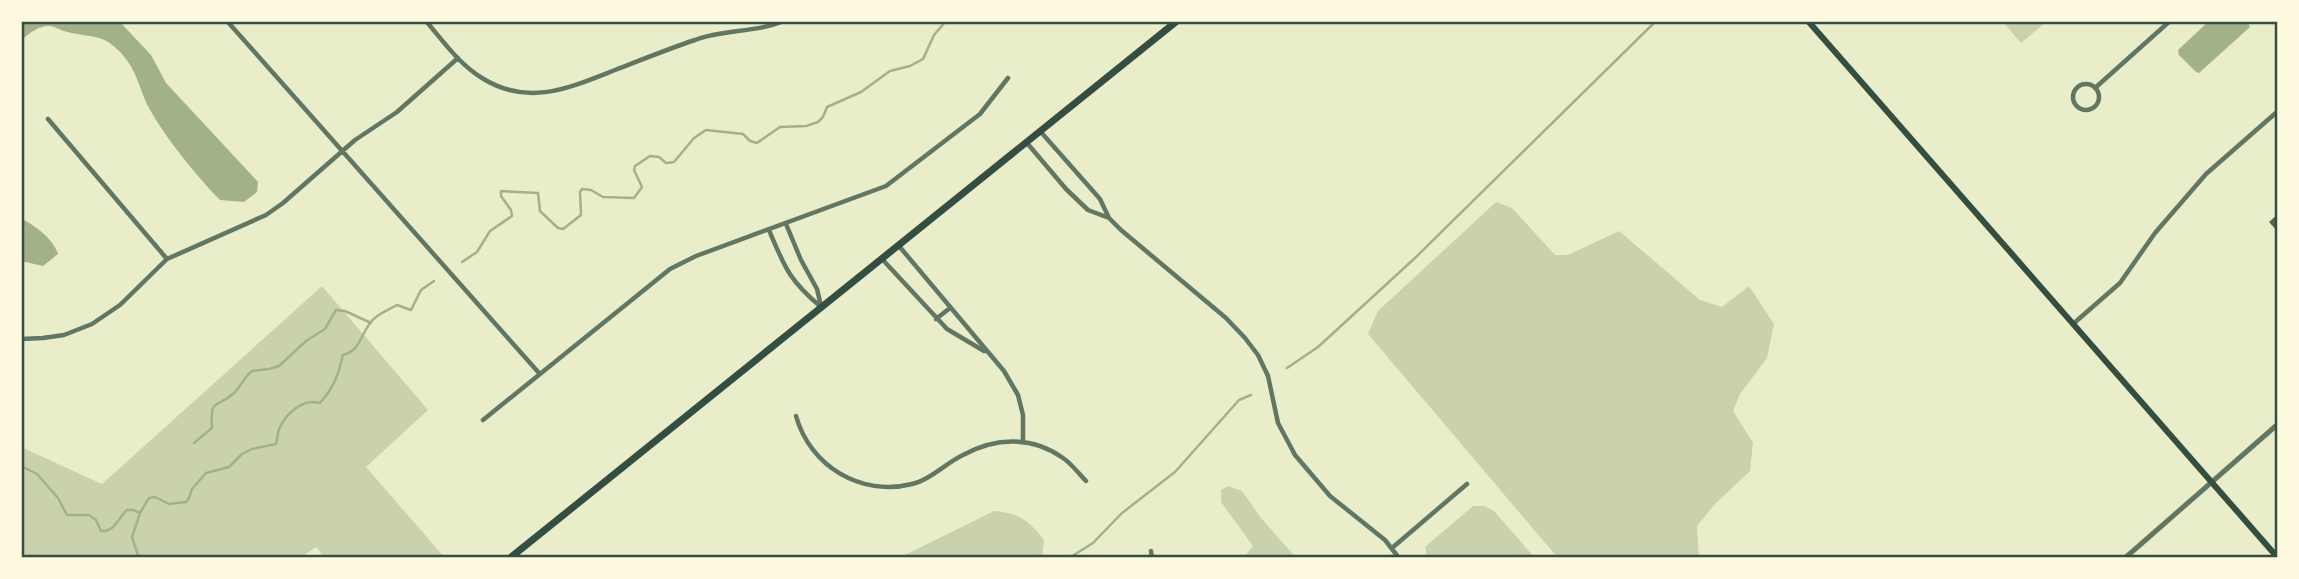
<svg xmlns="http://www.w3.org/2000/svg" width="2299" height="579" font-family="Raleway,sans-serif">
	<rect width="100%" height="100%" fill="#e9edc9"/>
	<path fill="#cad2ad" d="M2002 21H2047L2021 43Z
		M1496 202 1512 208 1555 255H1568L1619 231 1700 300 1722 307 1749 286 1774 324 1767 358 1740 394 1733 411 1753 443 1750 471 1714 505 1697 526 1699 558H1558L1368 334 1378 311Z
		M322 286 428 410 366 467 445 558H325L316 547 300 558H21V447L102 484Z
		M1228 486 1242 491 1261 518 1296 558H1243L1253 546 1221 502V490Z
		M1473 506H1484L1494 511 1535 558H1427L1425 547Z
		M994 511C1019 513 1028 520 1044 540L1042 558H899Z"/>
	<path fill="#a3b18a" d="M24 21H119L151 55 166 83 258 182 257 192 244 202 220 200C198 178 159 130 146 102 139 86 135 68 122 54 101 31 90 39 64 31 59 30 55 26 49 26 38 26 30 33 21 40V24Z
		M2209 21H2247L2250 27 2199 73 2196 72 2179 55 2178 50Z
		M21 218C35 226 53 238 58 254L43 266 21 261Z"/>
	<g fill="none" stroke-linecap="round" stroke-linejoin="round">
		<path stroke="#a3b18a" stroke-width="2.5" d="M462 262 477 252 490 231 512 216 511 210 501 196V191L538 193 540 211 558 228 563 229 581 215 580 192 582 189 591 190 603 197 634 198 642 187 634 170 635 166 650 156 659 157 666 163 674 162 694 138 706 130 743 134 750 141 757 143 780 127 806 126 818 122 823 117 827 107 861 92 890 71 910 66 923 59 934 35 946 21
			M1287 368 1318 347 1415 258 1656 21
			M194 443 212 428C210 396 217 409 234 393 241 386 244 377 252 371L269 369 279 366 306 341 325 329 336 310 345 311 371 323
			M21 466 37 474 58 498 67 515H89L96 520 101 531C115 532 118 518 127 510H133L140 513
			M139 558 132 537 140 513 149 498 155 497 169 504 186 502 189 498 192 489 206 473 229 467 242 454 252 449 276 444C278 439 277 432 280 427 287 413 303 398 320 403 334 387 338 376 343 355 363 350 361 328 376 317 382 312 390 309 397 305L411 310 421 290 434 281
			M1069 558 1093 543 1122 513 1175 472 1239 400 1251 395"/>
	</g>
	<path fill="#4f6655" d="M2278 214V232L2269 222Z"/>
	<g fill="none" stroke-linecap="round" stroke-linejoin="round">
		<path stroke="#617663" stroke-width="4.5" d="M227 21 539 373
			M426 21C443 41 459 64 482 78 528 107 569 88 615 70 641 60 668 49 695 40 724 29 755 33 784 21
			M2073 97a13 13 0 1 1 26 0a13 13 0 1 1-26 0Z
			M2095 88 2170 21
			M48 119 167 259
			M1027 143 1066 189 1088 210 1109 218 1100 199 1040 131
			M1109 218 1121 230 1226 318 1245 338 1258 355 1268 376 1278 423 1295 455 1330 496 1385 540 1399 558
			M786 224 801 260 817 289 821 306
			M769 230C785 268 789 280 821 307
			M899 246 1004 371 1018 395 1023 415V440
			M882 259 947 329 984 351
			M936 319 950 308
			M2073 324 2120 283 2155 233 2206 174 2278 111
			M21 339 43 338 64 335 92 324 120 305 167 259 266 215 283 203 355 140 397 112 458 58
			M796 416C810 466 861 497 912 484 930 480 946 463 963 455 996 437 1032 436 1063 458 1072 464 1079 474 1086 481
			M483 420 670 269 696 256 886 186 980 114 1008 78
			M1392 548 1467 484
			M1151 551 1152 558"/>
		<path stroke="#617663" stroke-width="5" d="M2125 558 2278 424"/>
		<path stroke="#344e41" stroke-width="6" d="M1808 21 2278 558"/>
		<path stroke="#344e41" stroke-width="7" d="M510 558 1177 21"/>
	</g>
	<rect width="2299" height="579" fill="none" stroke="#fefae0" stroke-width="46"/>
	<rect x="23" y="23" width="2253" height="533" fill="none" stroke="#344e41" stroke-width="2.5"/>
</svg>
